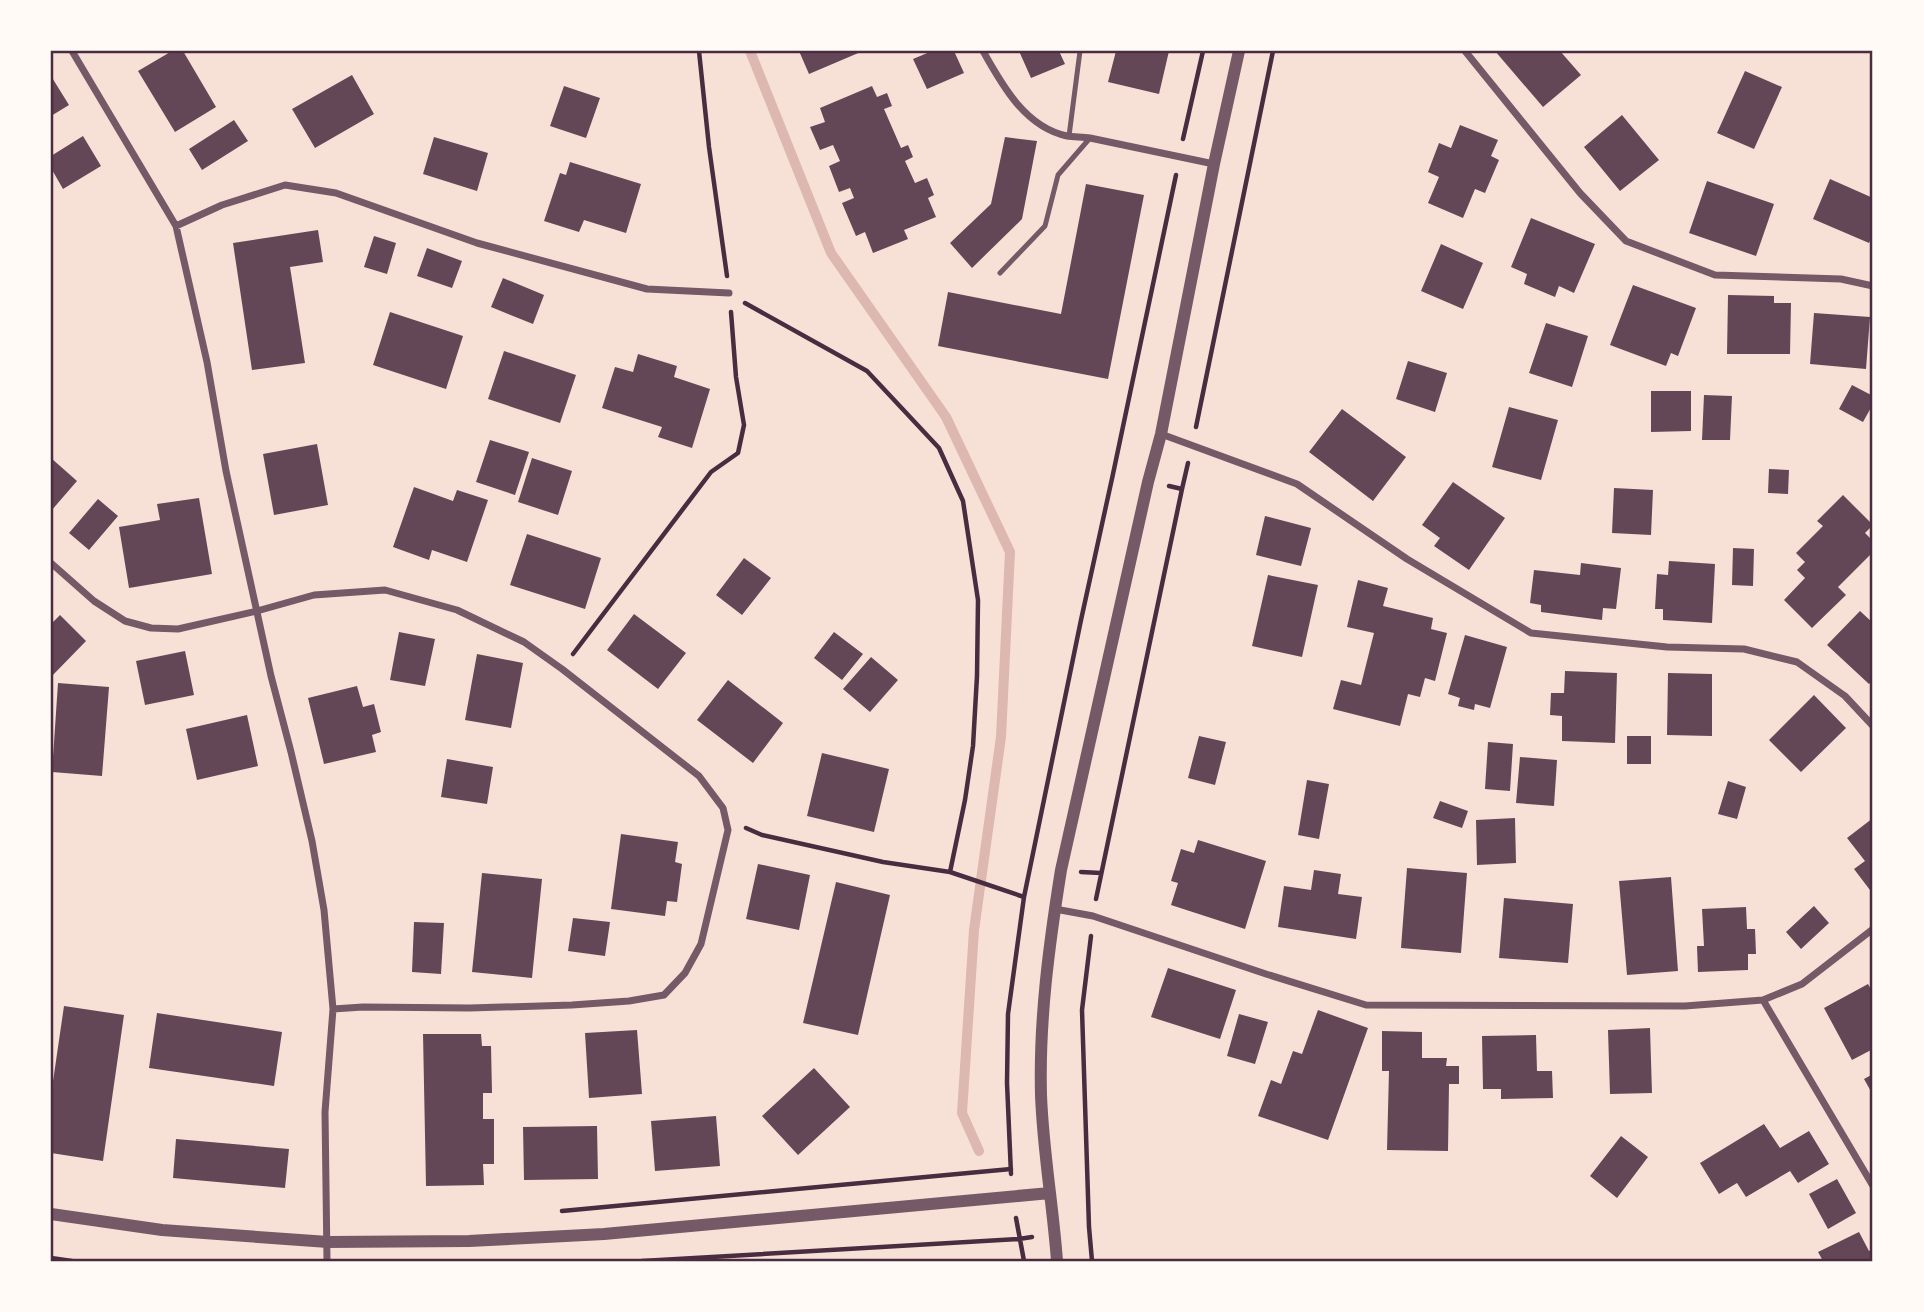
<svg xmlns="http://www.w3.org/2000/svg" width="1924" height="1312" font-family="Mulish,sans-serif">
	<rect width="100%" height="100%" fill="#f7e1d7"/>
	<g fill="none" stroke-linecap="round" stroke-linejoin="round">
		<path stroke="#dcb8b0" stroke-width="10" d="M750 51 831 253 946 417 1010 552 1001 737 974 930 962 1113 979 1151"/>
	</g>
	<path fill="#644757" d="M172 51H183L216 107 175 132 138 71Z
		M799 51H863L809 74Z
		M932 51H954L964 73 927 89 913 59Z
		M1019 51H1059L1065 64 1031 78Z
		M1116 51H1169L1159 94 1108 82Z
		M1495 51H1560L1581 75 1543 107Z
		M1745 71 1782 87 1754 149 1717 133Z
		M352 75 374 114 315 148 292 109Z
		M51 76 69 105 51 116Z
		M564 86 600 98 586 138 550 126Z
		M872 86 877 97 887 93 892 106 884 109 901 148 908 145 913 157 905 161 915 183 927 178 934 195 928 198 936 217 904 230 908 239 873 253 865 232 856 236 842 203 854 198 850 188 839 192 829 166 840 161 833 145 820 150 810 127 825 122 820 108Z
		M1622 115 1659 160 1620 191 1584 147Z
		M234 120 248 141 202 170 189 149Z
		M1460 125 1498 140 1491 156 1499 160 1485 193 1475 189 1463 218 1428 203 1439 177 1428 172 1439 143 1451 148Z
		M83 136 101 166 63 189 51 168V156Z
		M434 137 488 153 477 191 423 174Z
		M1005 137 1037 141 1022 219 972 268 950 243 991 204Z
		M570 162 641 184 626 233 584 220 579 232 544 221 560 173 566 175Z
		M1830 179 1873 198V235L1869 243 1813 219Z
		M1707 181 1774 204 1756 256 1689 233Z
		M1086 184 1144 195 1108 379 938 346 948 292 1061 314Z
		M1531 218 1595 244 1574 293 1559 286 1555 297 1524 284 1527 274 1511 267Z
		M318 230 323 262 290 267 305 363 252 370 233 243Z
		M374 236 396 243 387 274 364 267Z
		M1441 244 1483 263 1463 309 1421 291Z
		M427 248 462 261 452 288 417 276Z
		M503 278 544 295 533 324 491 307Z
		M1633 285 1696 308 1678 356 1671 353 1666 366 1610 345Z
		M1728 295 1774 296V303H1791L1790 354H1727Z
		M390 312 463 336 446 389 373 365Z
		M1814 313 1870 317 1866 369 1810 364Z
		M1546 323 1588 336 1572 387 1529 373Z
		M504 351 576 375 560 423 488 399Z
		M638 354 677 366 674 377 710 389 692 448 658 437 662 427 602 408 615 367 633 372Z
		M1408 361 1447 373 1435 412 1396 399Z
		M1852 385 1873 396V404L1863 422 1839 409Z
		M1651 391H1691V431L1651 432Z
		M1704 395 1732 396 1730 440H1702Z
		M1509 407 1558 420 1541 480 1492 467Z
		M1342 409 1406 457 1373 501 1309 452Z
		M490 440 529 452 515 495 476 482Z
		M317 444 328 505 274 515 263 454Z
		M51 458 77 481 51 511Z
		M532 458 572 471 558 515 518 502Z
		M1769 469 1789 470 1788 494 1768 493Z
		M1453 482 1505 518 1469 570 1434 546 1440 538 1422 525Z
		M414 487 453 501 457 490 488 500 467 562 432 550 429 560 393 547Z
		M1614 488 1653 490 1651 535 1612 533Z
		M1843 495 1873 525 1865 533 1873 541V552L1838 587 1846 595 1812 628 1784 600 1805 578 1797 570 1805 562 1796 553 1823 526 1817 521Z
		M199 498 212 574 129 588 119 527 160 520 157 504Z
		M98 499 118 516 89 550 69 533Z
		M1265 516 1311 528 1301 566 1256 555Z
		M527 534 601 558 585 609 510 585Z
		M1733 548 1754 549 1753 586 1732 585Z
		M744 558 771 578 742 615 716 595Z
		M1669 561 1715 564 1712 623 1663 620V609H1655L1657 574 1668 575Z
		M1581 563 1621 568 1616 609 1603 608 1602 620 1541 612V605L1530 603 1534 570 1580 575Z
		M1268 575 1318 585 1302 657 1252 646Z
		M1358 580 1388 588 1383 606 1433 618 1431 629 1447 633 1435 681 1425 678 1420 697 1408 694 1400 726 1333 709 1341 680 1361 685 1374 633 1347 627Z
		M1860 611 1873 623V680L1869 684 1827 645Z
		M634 614 686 653 658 689 607 650Z
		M60 615 86 641 51 677V624Z
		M399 632 435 639 425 686 390 680Z
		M834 632 863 654 842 680 814 658Z
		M1465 635 1507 647 1490 708 1475 704 1474 710 1458 706 1460 698 1448 694Z
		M185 651 194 695 145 705 136 661Z
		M477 654 523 663 511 728 465 720Z
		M871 657 898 680 870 712 843 689Z
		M1565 671 1617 673 1615 743 1562 741V716L1550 715 1551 693H1564Z
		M1668 673 1712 674V736L1667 735Z
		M728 680 783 723 753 763 697 720Z
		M58 683 109 687 102 776 52 772Z
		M357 686 363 707 374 704 381 732 372 735 376 752 324 764 308 698Z
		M1814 695 1846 728 1801 772 1769 740Z
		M247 715 258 766 197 780 186 729Z
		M1199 736 1226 742 1215 785 1188 778Z
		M1627 736H1651V764H1627Z
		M1488 742 1513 744 1510 791 1485 789Z
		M822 753 889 769 874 832 807 816Z
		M1520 757 1557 760 1554 806 1516 803Z
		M447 759 493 767 487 804 441 797Z
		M1307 780 1329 784 1319 839 1298 835Z
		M1728 781 1746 787 1737 819 1718 814Z
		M1440 801 1468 811 1462 828 1433 818Z
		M1515 818 1516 863 1477 865 1476 820Z
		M1873 818V894L1854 869 1865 861 1847 838Z
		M621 834 678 842 675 862 682 864 677 902 667 901 665 916 611 909Z
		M1198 840 1266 861 1245 929 1171 905 1178 883 1171 881 1181 849 1194 853Z
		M758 864 810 875 799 930 746 919Z
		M1407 868 1467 873 1461 953 1401 948Z
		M1314 870 1341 874 1338 894 1362 897 1356 939 1278 927 1284 886 1311 890Z
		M482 873 542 879 532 978 472 972Z
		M1671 877 1678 971 1627 975 1619 881Z
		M836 882 890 895 858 1035 803 1023Z
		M1504 898 1573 904 1568 963 1499 958Z
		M1814 906 1829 923 1801 949 1786 932Z
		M1746 907 1747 929H1755L1756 954H1748V970L1698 972 1697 946H1704L1702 909Z
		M573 918 610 922 605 956 568 951Z
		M414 922 444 923 441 974 412 972Z
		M1168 968 1236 990 1220 1039 1151 1017Z
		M1868 984 1873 993V1049L1852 1060 1824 1008Z
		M64 1006 124 1015 103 1161 51 1153V1095Z
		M1318 1010 1368 1028 1328 1140 1258 1116 1271 1080 1281 1084 1293 1051 1302 1054Z
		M157 1013 282 1032 274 1086 149 1068Z
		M1239 1014 1268 1022 1255 1064 1227 1056Z
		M1650 1028 1652 1093 1610 1094 1608 1030Z
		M637 1030 642 1094 589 1098 585 1033Z
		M1382 1031 1422 1032V1058H1447L1446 1066H1459V1084H1449L1448 1151 1387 1150 1389 1071H1382Z
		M423 1034H481L482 1046H491L492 1093H483V1119H494V1164H483L484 1185 426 1186Z
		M1536 1035 1537 1071H1552L1553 1098 1501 1099V1089H1483L1482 1036Z
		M814 1068 850 1107 798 1155 762 1116Z
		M1873 1074V1095L1864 1079Z
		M716 1116 720 1166 655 1171 651 1121Z
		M1764 1124 1780 1148 1809 1131 1829 1164 1798 1183 1790 1171 1746 1197 1737 1183 1719 1194 1700 1163Z
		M597 1126 598 1179 524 1180 523 1127Z
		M1621 1136 1648 1157 1617 1198 1590 1176Z
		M176 1139 289 1149 285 1188 173 1178Z
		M1837 1179 1856 1213 1828 1229 1809 1194Z
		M1859 1232 1869 1251 1873 1249V1261H1823L1818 1252Z"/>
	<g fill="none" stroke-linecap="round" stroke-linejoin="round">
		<path stroke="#4a2c40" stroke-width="4.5" d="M699 51 709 147 727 276
			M1183 139 1203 51
			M745 303 867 371 939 448 963 501 978 600 977 676 973 746 965 800 950 872
			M1196 427 1273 51
			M1169 486 1182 489 1188 463
			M573 654 711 472 738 453 744 425 736 377 731 312
			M746 828 762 835 883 862 950 872 1024 897
			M1081 872 1101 873
			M1096 899 1182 489
			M1091 936 1082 1010 1089 1227 1092 1261
			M1011 1174 1007 1083 1008 1014 1024 897 1081 620 1113 474 1176 175
			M562 1211 1011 1169
			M1016 1218 1024 1261
			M51 1258 72 1261
			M642 1261 1019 1239 1032 1237"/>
		<path stroke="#755966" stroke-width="5" d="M1069 136 1080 51
			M1000 273 1045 226 1058 175 1090 138"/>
		<path stroke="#755966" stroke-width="7" d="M72 51 176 226 207 362 226 471 271 676 291 752 312 841 324 910 333 1009 325 1112 327 1261
			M983 51C1002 85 1025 127 1067 136 1074 137 1082 137 1090 138L1214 164
			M1465 51 1580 193 1626 241 1715 275 1841 279 1873 286
			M176 226 222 205 285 185 336 193 477 243 647 289 729 293
			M1161 434 1297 484 1407 559 1531 633 1667 647 1744 649 1797 662 1845 696 1873 726
			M51 563 94 601 125 621 151 628 178 629 257 611 314 595 385 590 457 610 524 642 562 669 699 776 723 808 728 830 701 944 685 973 664 995 629 1001 572 1005 470 1008 363 1007 333 1009
			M1055 909 1093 916 1266 974 1366 1005 1685 1006 1763 1000 1802 984 1873 929
			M1763 1000 1873 1186"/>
		<path stroke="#755966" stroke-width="12" d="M51 1214 162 1230 328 1242 469 1241 604 1234 1050 1193
			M1057 1261C1053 1206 1043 1151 1041 1095 1039 1020 1049 945 1061 870L1148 482 1161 434 1214 164 1239 51"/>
	</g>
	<rect width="1924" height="1312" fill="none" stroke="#fffaf5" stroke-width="105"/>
	<rect x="52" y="52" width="1819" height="1208" fill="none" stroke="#4a2c40" stroke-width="2.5"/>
</svg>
